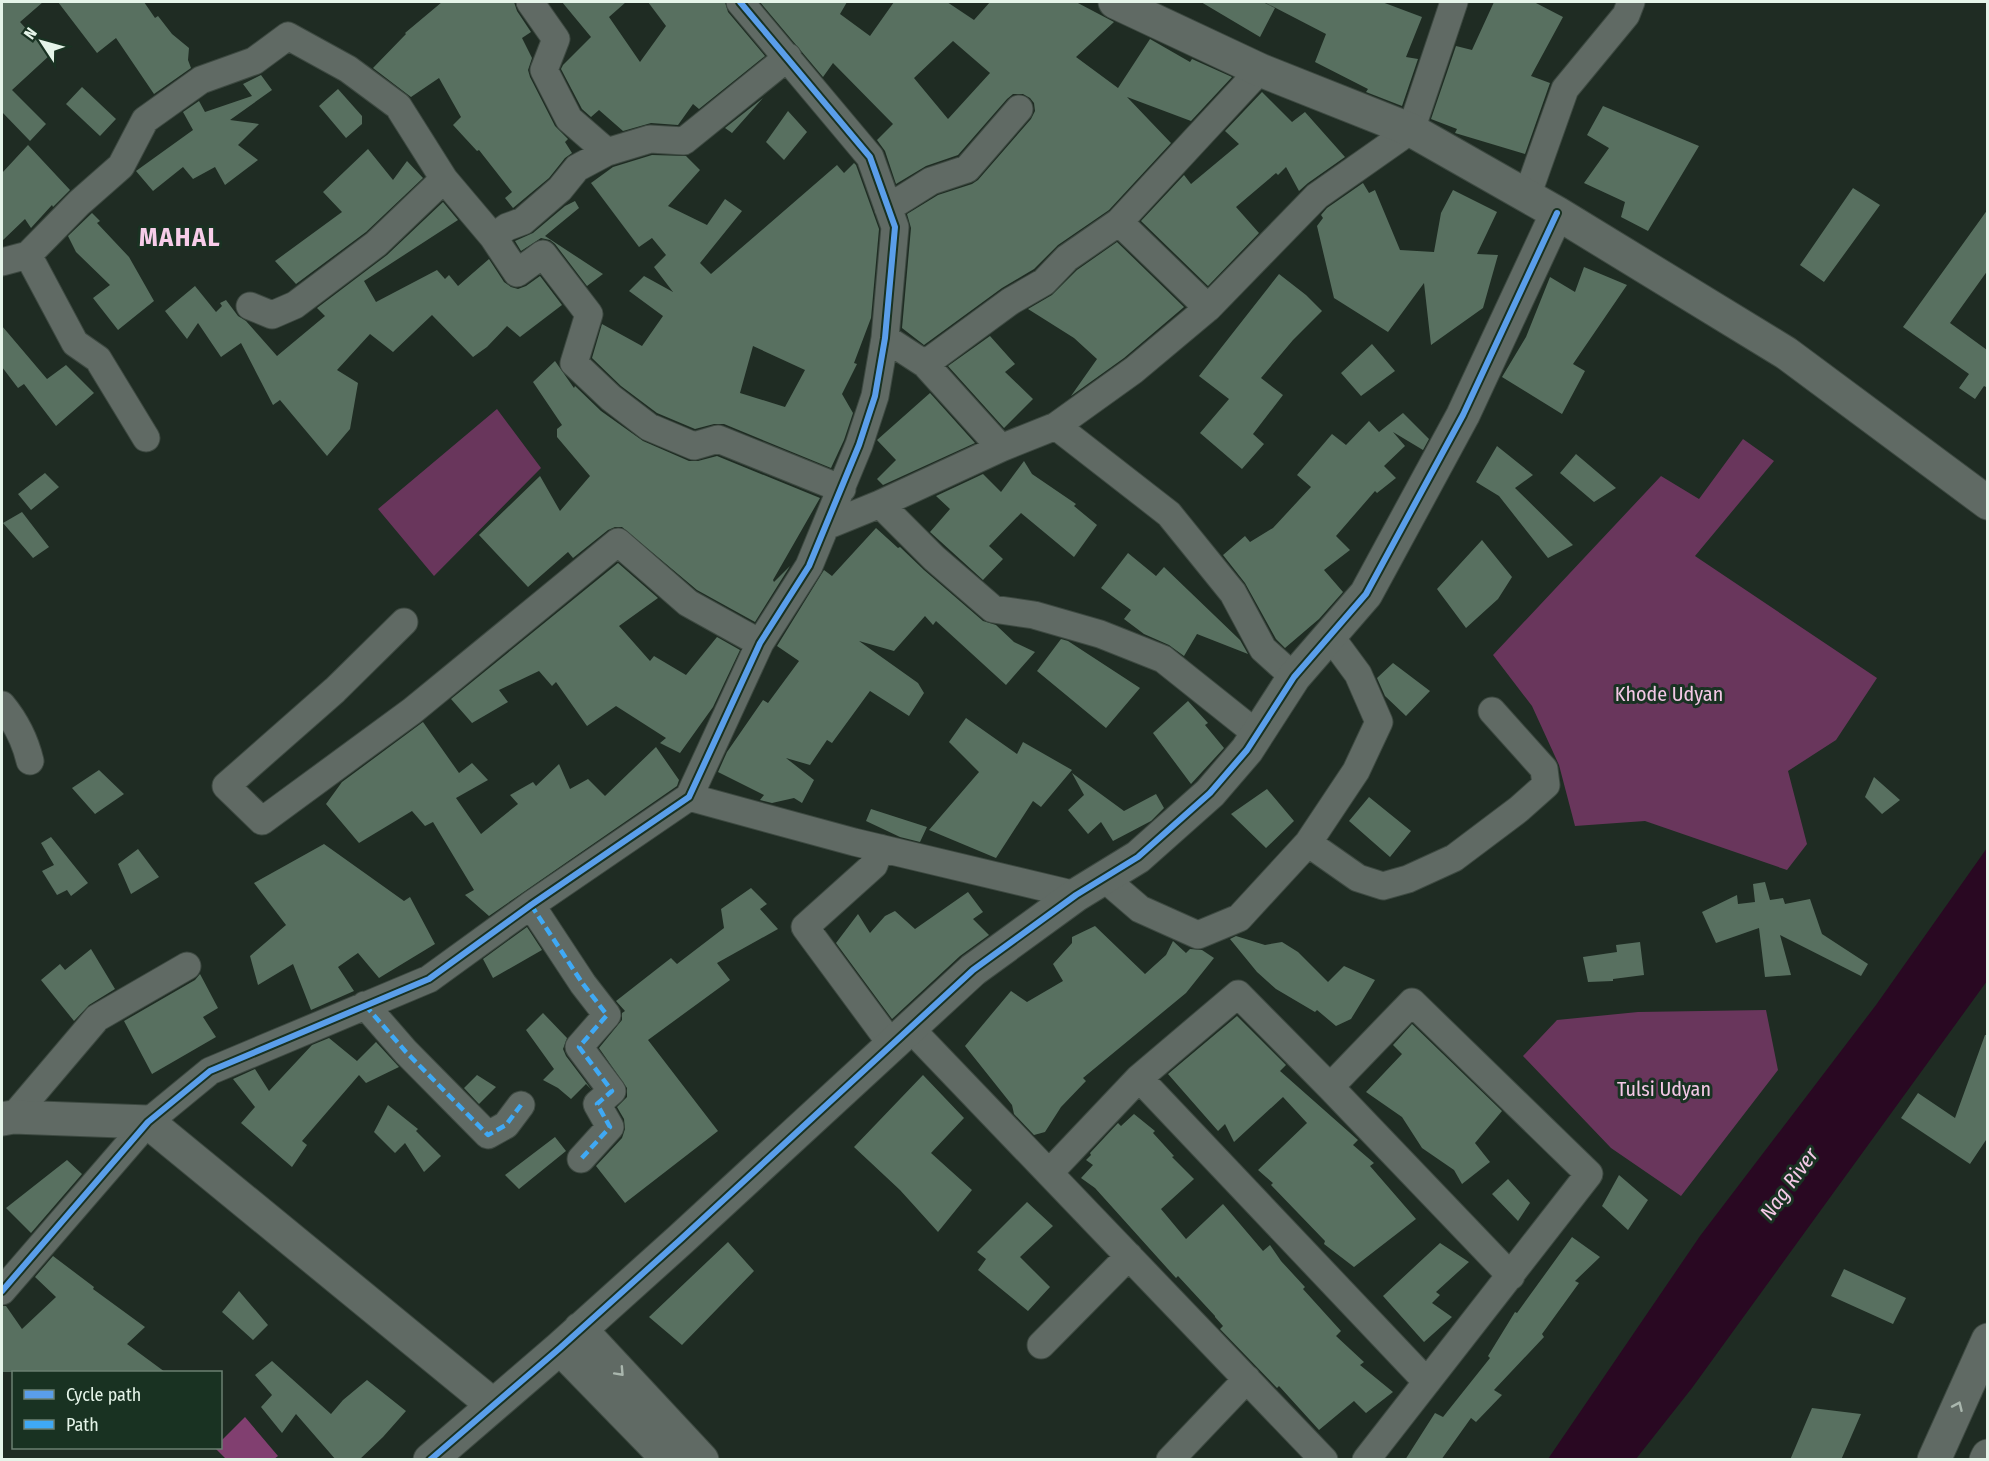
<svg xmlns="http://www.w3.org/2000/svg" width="1989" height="1461" font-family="'Fira Sans Condensed',sans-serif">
	<rect width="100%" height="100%" fill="#1f2c23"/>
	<path fill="#69365c" d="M497 409 541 468 434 576 378 509Z
		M1743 439 1774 461 1695 556 1877 678 1836 740 1788 771 1807 844 1787 870 1645 821 1575 826 1559 765 1532 706 1493 655 1661 476 1699 499Z
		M1766 1010 1778 1070 1681 1196 1611 1148 1523 1056 1557 1020 1638 1012Z"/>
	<path fill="#813f70" d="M245 1417 278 1456 274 1459H226L215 1448H220L221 1441Z"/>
	<path fill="#290822" d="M1987 848V981L1692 1388 1636 1459H1548L1700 1236 1876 1005Z"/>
	<path fill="#587060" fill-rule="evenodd" d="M2 2H43L20 22 50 55 12 90 46 124 30 141 2 112Z
		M58 2H144L155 18 158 16 172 34 189 48 188 60 191 68 154 94 116 38 97 53Z
		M442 2H514L517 11 531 32 522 38 532 58 528 70 530 77 555 126 568 139 565 142 572 153 565 158 549 178 513 208 505 198 512 192 479 150 477 151 453 125 461 117 439 78 411 97 373 68 406 34 405 33Z
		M562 2H626L609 17 640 62 666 26 648 2H725L728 12 765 56 699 109 693 104 678 125 651 123 623 131 599 110 591 117 582 109 561 69 563 65 591 37Z
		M760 2H847L840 14 870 36 894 2H947L974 20 990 2H1076L1114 22 1076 57 1118 88 1150 39 1190 62 1192 59 1232 77 1191 121 1127 97 1171 143 1109 210 1058 245 1034 269 1002 288 924 345 902 328 911 228 907 214 938 195 972 184 978 180 1031 119 1035 111 1034 103 1030 98 1023 94H1013L1007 99 958 155 926 166 896 184 885 151 877 140 893 124 833 63 823 77ZM953 41 990 73 948 119 914 78Z
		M1201 2H1263L1275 8 1260 37Z
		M1264 2H1382L1422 17 1406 57 1418 59 1402 106 1366 92 1368 89 1315 62 1326 34Z
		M1494 2H1534L1563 17 1531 76 1550 83 1525 154 1455 133 1457 129 1431 119 1456 46 1472 50Z
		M261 75 272 90 230 120 259 124 238 145 258 160 225 185 215 167 193 179 183 167 153 191 136 171 193 130 183 112 199 101 205 112 252 96 243 84Z
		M82 87 116 119 100 136 66 104Z
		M338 89 362 116V124L346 138 319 106Z
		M1262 92 1292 122 1305 112 1345 157 1308 183 1299 191 1286 167 1278 175 1276 173 1236 207 1259 233 1208 286 1141 221 1184 175 1191 184 1239 144 1225 131Z
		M763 98 732 133 725 128Z
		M1603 106 1699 146 1648 231 1621 217 1625 202 1584 183 1609 148 1587 135Z
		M788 111 807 132 784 160 766 142Z
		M28 145 70 190 53 207 52 205 31 228 25 219 2 241V173Z
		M368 149 393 180 407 161 423 178 366 232 296 284 275 261 342 212 323 192Z
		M652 155 686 156 700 170 668 206 707 225 725 199 742 211 700 263 711 274 837 165 844 173 854 163 856 165 879 229 871 318 854 363 857 364 842 394 853 413 844 440 831 468 724 424H714L695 429 657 413 621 386 592 358 602 324 642 346 663 316 629 291 644 276 673 292 654 267 666 255 652 238 639 247 591 183 613 167ZM753 346 805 370 785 407 740 393Z
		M1363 183 1369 193 1375 190 1400 250 1434 252 1441 213 1453 190 1497 212 1477 254 1498 255 1483 308 1431 345 1424 283 1388 332 1334 298 1317 226 1323 218 1321 215 1327 208Z
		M1853 188 1880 205 1824 282 1800 265Z
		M575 201 579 208 545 236 603 274 587 286 555 244 550 240 541 238 521 251 515 241 533 233 565 206Z
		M443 202 458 220 364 281 376 302 437 270 445 279 449 275 458 286 489 259 504 282 511 287 518 289 526 286 540 276 562 305 520 337 507 326 487 347 473 357 432 315 393 352 370 334 337 370 358 383 350 429 327 456 280 400 273 405 241 343 221 357 198 323 187 339 165 311 195 286 216 312 222 306 220 303 226 300 238 316 246 321 277 356 325 316 317 308 387 255Z
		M1988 209V270L1950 323 1987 350 1988 348V388L1984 386 1975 399 1959 388 1969 374 1903 327Z
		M92 213 100 221 97 223 129 257 154 301 118 330 93 298 110 285 76 252 68 236Z
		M1117 242 1184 307 1124 358 1071 396 1097 359 1074 338 1028 309 1052 295 1077 270Z
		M1584 267 1627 285 1573 364 1585 371 1562 414 1502 377 1526 337 1550 277 1575 292Z
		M1279 274 1306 295 1322 311 1293 340 1261 378 1283 395 1253 434 1264 444 1242 469 1200 433 1229 399 1199 376Z
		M2 326 47 379 66 365 94 393 56 426 24 384 18 388 2 367Z
		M990 336 1015 364 1005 372 1033 399 1004 428 948 366Z
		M1372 344 1395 371 1361 396 1341 373Z
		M555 361 574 388 575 386 601 411 643 441 689 461H698L717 456 820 498 773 580 774 582 790 566 755 622 697 590 622 527H615L608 530 573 558 568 552 528 587 479 535 540 476 560 511 590 476 557 437V429L562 425 533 382Z
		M930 393 975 443 883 485 877 479 896 460 877 440Z
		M1403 413 1429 439 1423 450 1393 432 1405 446 1384 466 1396 478 1377 493 1375 491 1336 536 1350 550 1324 570 1343 592 1319 619 1285 648 1276 639 1245 583 1223 555 1245 536 1250 542 1273 528 1311 487 1297 475 1332 434 1346 445 1369 421 1379 432Z
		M1497 446 1533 475 1515 488 1573 545 1548 558 1499 496 1476 482Z
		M1576 454 1616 488 1594 502 1560 473Z
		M1024 461 1032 474 1076 504 1074 506 1097 525 1074 557 1021 513 989 546 1003 559 983 580 930 532 950 509 936 496 983 474 1001 492Z
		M45 473 59 487 31 510 18 494Z
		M22 512 49 547 33 558 3 523Z
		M876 528 898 548 900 547 924 570 983 621 996 625 1014 642 1035 652 1006 685 936 621 933 625 925 616 894 651 859 641 918 683 924 693 909 716 870 691 832 743 827 740 810 765 786 758 814 780 802 803 794 798 772 803 760 800 764 795 718 772 727 752 763 700 768 703 799 661 777 646 824 570 832 576Z
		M1482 540 1512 577 1498 599 1466 628 1437 589Z
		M1128 553 1156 576 1164 567 1240 640 1248 654 1197 634 1184 656 1169 645 1144 634 1124 619 1131 610 1101 588Z
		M618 563 658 598 619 626 650 661 654 656 686 675 717 637 740 650 713 707 680 753 660 743 666 738 616 706 587 726 556 682 552 686 539 671 499 690 508 702 472 723 451 699Z
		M1061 639 1068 641 1140 688 1106 728 1037 671Z
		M1393 663 1430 691 1406 716 1385 696 1377 678Z
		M1188 701 1208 723 1205 725 1224 748 1191 784 1153 733Z
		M966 718 1017 754 1023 742 1072 770 1041 807 1033 801 996 858 929 830 979 772 949 742Z
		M423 722 459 773 472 763 488 780 456 798 481 834 518 804 510 795 533 782 536 786 559 764 570 789 588 779 605 796 656 747 679 780 677 786 489 916 465 895 474 890 433 822 425 826 412 811 359 843 326 804 342 782Z
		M99 770 124 794 95 814 72 788Z
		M1072 773 1124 811 1156 794 1164 808 1151 821 1113 841 1101 822 1088 834 1068 810 1084 795Z
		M1874 777 1900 800 1882 814 1865 797Z
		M1267 789 1294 821 1266 848 1231 814Z
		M1369 797 1411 831 1390 857 1349 821Z
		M871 809 927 827 920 842 900 837 866 821Z
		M51 837 88 883 71 896 67 890 57 895 42 871 54 865 41 843Z
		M324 844 404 901 410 897 435 944 379 978 358 953 338 967 354 991 311 1010 293 964 258 985 250 956 286 925 254 883Z
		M138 849 159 877 131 894 118 864Z
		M1765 882 1770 900 1783 898 1785 904 1810 899 1822 934 1868 964 1861 976 1780 935 1791 975 1765 977 1759 928 1716 943 1702 912 1737 895 1738 904 1755 902 1753 884Z
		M751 888 767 904 760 909 778 929 717 963 730 980 648 1040 718 1131 625 1203 596 1166 622 1138 625 1129 624 1119 617 1107 627 1097V1088L599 1048 622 1020V1013L625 1011 616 1001 671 958 677 964 724 928 721 909Z
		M968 892 983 912 973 919 989 935 960 956 892 1019 836 943 858 914 870 933 885 916 895 911 915 929Z
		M1095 926 1145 974 1166 955 1173 941 1186 953 1190 949 1202 950 1214 958 1186 993 1083 1078 1086 1081 1061 1107 1045 1132 1034 1135 1014 1114 1012 1105 965 1046 1011 991 1027 1002 1063 981 1053 964 1072 943V937Z
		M527 927 542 950 493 978 483 959Z
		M1236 936 1265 945 1282 942 1298 952 1328 982 1344 966 1375 980 1351 1019 1336 1026 1317 1010 1315 1012 1276 989 1257 972 1230 939Z
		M1640 942 1644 975 1613 979V981L1588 982 1583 957 1617 952 1616 945Z
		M91 949 115 989 89 1005 74 1021 41 980 60 964 65 970Z
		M200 974 218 1008 203 1017 216 1037 152 1074 124 1021 195 980Z
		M543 1013 567 1038 563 1049 566 1056 591 1089 586 1084 571 1099 558 1088 543 1080 554 1069 526 1030Z
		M1237 1016 1286 1065 1280 1071 1358 1140 1353 1145 1374 1163 1370 1166 1416 1219 1354 1267 1324 1244 1325 1241 1271 1185 1273 1183 1258 1170 1307 1123 1283 1097 1234 1142 1225 1124 1218 1131 1168 1074Z
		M1412 1024 1502 1111 1475 1143 1490 1162 1462 1184 1454 1170 1422 1148 1402 1117 1366 1092 1402 1054 1393 1045Z
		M1985 1035H1988V1137L1970 1164 1901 1118 1918 1093 1955 1118Z
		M329 1038 357 1061 376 1042 399 1067 366 1083 359 1075 302 1141 307 1145 292 1167 241 1123 255 1107 233 1079 255 1069 269 1091 312 1045Z
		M477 1075 496 1087 479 1104 464 1088Z
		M923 1075 964 1118 931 1153 972 1190 938 1232 900 1190 854 1147Z
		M388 1105 418 1129 416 1131 441 1156 424 1172 405 1143 395 1153 374 1132Z
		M1134 1114 1155 1131 1153 1133 1174 1156 1172 1157 1194 1179 1161 1209 1186 1239 1223 1204 1263 1251 1270 1245 1281 1261 1305 1287 1303 1289 1341 1331 1336 1336 1364 1362 1360 1365 1393 1392 1366 1413 1354 1401 1319 1430 1279 1386 1277 1388 1220 1329 1223 1326 1215 1317V1316L1178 1276 1176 1278 1095 1188 1081 1178 1093 1165 1086 1160 1091 1155 1090 1153 1118 1123 1121 1126Z
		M555 1137 566 1151 519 1189 505 1175Z
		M67 1160 82 1174 31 1233 6 1208Z
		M1619 1175 1648 1200 1628 1230 1602 1206Z
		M1508 1179 1530 1203 1518 1221 1492 1194Z
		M1027 1202 1053 1226 1020 1257 1050 1287 1028 1311 978 1270 986 1259 977 1252Z
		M1572 1237 1600 1257 1575 1281 1579 1283 1542 1334 1544 1337 1494 1390 1502 1395 1476 1422 1471 1418 1441 1460H1405L1435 1413 1443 1417 1490 1358 1488 1356 1515 1312 1517 1313Z
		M728 1242 754 1271 682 1345 649 1317Z
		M1440 1243 1469 1262 1436 1292 1440 1295 1432 1303 1452 1317 1424 1342 1383 1296Z
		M53 1256 94 1287 93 1289 145 1327 127 1344 165 1372H2V1306H6L22 1329 56 1297 35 1277Z
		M1844 1269 1906 1298 1893 1324 1831 1296Z
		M239 1291 268 1325 253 1340 222 1312Z
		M272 1361 331 1414 343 1400 367 1380 406 1411 383 1437 359 1460H336L296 1414 282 1433 261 1407 272 1395 255 1375Z
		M1812 1408 1861 1414 1841 1460H1790Z"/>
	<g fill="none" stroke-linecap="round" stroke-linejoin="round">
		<g stroke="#3d4941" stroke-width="29">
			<path id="street" d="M530 2 556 39 544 70 569 119 607 152 650 139 684 141 788 57
				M1527 196 1565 89 1626 15 1631 2
				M888 208 931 181 967 169 1019 109
				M1119 222 1208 308
				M493 237 507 227 523 221 560 189 577 168 607 152
				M28 255 75 343 98 359 146 438
				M2 262 28 255 79 203 121 166 145 120 201 80 254 61 288 36 348 69 398 106 444 179 493 237 517 273 543 254 589 314 574 363 611 398 649 427 694 446 718 439 842 489
				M250 306 272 315 295 305 376 244 444 179
				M885 338 925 364 1001 448
				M925 364 1011 301 1044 282 1067 258 1119 222 1260 70
				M1056 426 1169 514 1233 593 1263 649 1294 677
				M880 504 934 558 993 609 1034 615 1100 634 1163 659 1257 734
				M826 526 880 504 1001 448 1056 426 1134 370 1208 308 1317 196 1411 130 1454 2
				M404 622 335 690 226 786 262 821 412 711 618 542 688 603 760 643
				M2 705C16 722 25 740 30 761
				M689 797 854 842 1076 895
				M1308 843 1358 878 1383 886 1408 879 1454 858 1519 809 1546 785 1544 769 1492 711
				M880 848 874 865 805 927 892 1045
				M1104 878 1140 909 1198 935 1239 918 1308 843 1356 771 1379 722 1358 674 1330 636
				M531 905 583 984 607 1015 579 1047 612 1091 597 1104 610 1127 581 1159
				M365 1005 406 1052 488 1135 506 1125 521 1105
				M910 1028 1324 1460
				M1139 1078 1427 1382
				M1330 1087 1412 1002 1589 1174 1366 1460
				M13 1117 97 1018 187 966
				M1049 1173 1139 1078 1238 994 1330 1087 1511 1276
				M2 1291 148 1122 210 1071 429 979 531 905 689 797 760 643 809 566 859 445 875 396 885 338 895 227 870 157 740 2
				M1041 1345 1129 1256
				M1170 1460 1247 1379"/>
		</g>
		<g stroke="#3d4941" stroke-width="35">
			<path id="secondary" d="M1115 2 1260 70 1411 130 1557 213 1786 353 1988 503
				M2 1119 13 1117 148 1122 493 1405
				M580 1329 702 1460
				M560 1348 669 1460
				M430 1460 560 1348 680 1240 973 970 1076 895 1138 857 1210 793 1247 750 1294 677 1366 594 1463 415 1557 213
				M1934 1460 1988 1340
				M1986 1460 1988 1456"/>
		</g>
		<use href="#street" stroke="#606a64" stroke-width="27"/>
		<use href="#secondary" stroke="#606a64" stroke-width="33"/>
		<path stroke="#3fa9f5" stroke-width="4.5" stroke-dasharray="9 4.5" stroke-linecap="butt" d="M531 905 583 984 607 1015 579 1047 612 1091 597 1104 610 1127 581 1159
			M365 1005 406 1052 488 1135 506 1125 521 1105"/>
		<g stroke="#193222" stroke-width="10">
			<path id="cycleway" d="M2 1291 148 1122 210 1071 429 979 531 905 689 797 760 643 809 566 859 445 875 396 885 338 895 227 870 157 740 2
				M430 1460 560 1348 680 1240 973 970 1076 895 1138 857 1210 793 1247 750 1294 677 1366 594 1463 415 1557 213"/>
		</g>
		<use href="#cycleway" stroke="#5a9eea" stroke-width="6"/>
	</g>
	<defs><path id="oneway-chevron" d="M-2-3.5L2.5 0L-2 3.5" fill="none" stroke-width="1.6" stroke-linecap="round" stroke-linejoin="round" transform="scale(1.5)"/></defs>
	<g stroke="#a9b6ad">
		<use href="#oneway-chevron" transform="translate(620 1372) rotate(47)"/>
		<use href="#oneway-chevron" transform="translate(1958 1406) rotate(-66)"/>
	</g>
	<g text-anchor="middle" stroke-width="6" stroke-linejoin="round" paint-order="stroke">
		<g font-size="20" fill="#f4c8e6" stroke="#193222">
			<text x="1669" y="701">Khode Udyan</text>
			<text x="1664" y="1096">Tulsi Udyan</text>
		</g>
		<g font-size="21" font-style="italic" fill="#f5c9e7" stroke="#193222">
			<text transform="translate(1789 1184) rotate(-54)" y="7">Nag River</text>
		</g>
		<g font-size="26" font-weight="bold" letter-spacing="1.5" fill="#f7cde9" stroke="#193222">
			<text x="180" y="246">MAHAL</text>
		</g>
	</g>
	<rect width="1989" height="1461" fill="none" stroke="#e5f4e9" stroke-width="6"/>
	<rect x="12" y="1371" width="210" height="78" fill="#193222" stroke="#6b8072" stroke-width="1.5"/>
	<rect x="24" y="1390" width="30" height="9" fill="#5a9eea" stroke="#6b8072" stroke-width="1.5"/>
	<text x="66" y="1401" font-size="18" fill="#e5f4e9">Cycle path</text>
	<rect x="24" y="1420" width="30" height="9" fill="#3fa9f5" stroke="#6b8072" stroke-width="1.5"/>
	<text x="66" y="1431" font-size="18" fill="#e5f4e9">Path</text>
	<g transform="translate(42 42) rotate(306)" stroke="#193222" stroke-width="4.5" paint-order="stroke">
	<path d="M0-4.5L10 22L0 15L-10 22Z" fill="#e5f4e9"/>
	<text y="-9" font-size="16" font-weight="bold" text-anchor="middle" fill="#e5f4e9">N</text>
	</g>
</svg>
